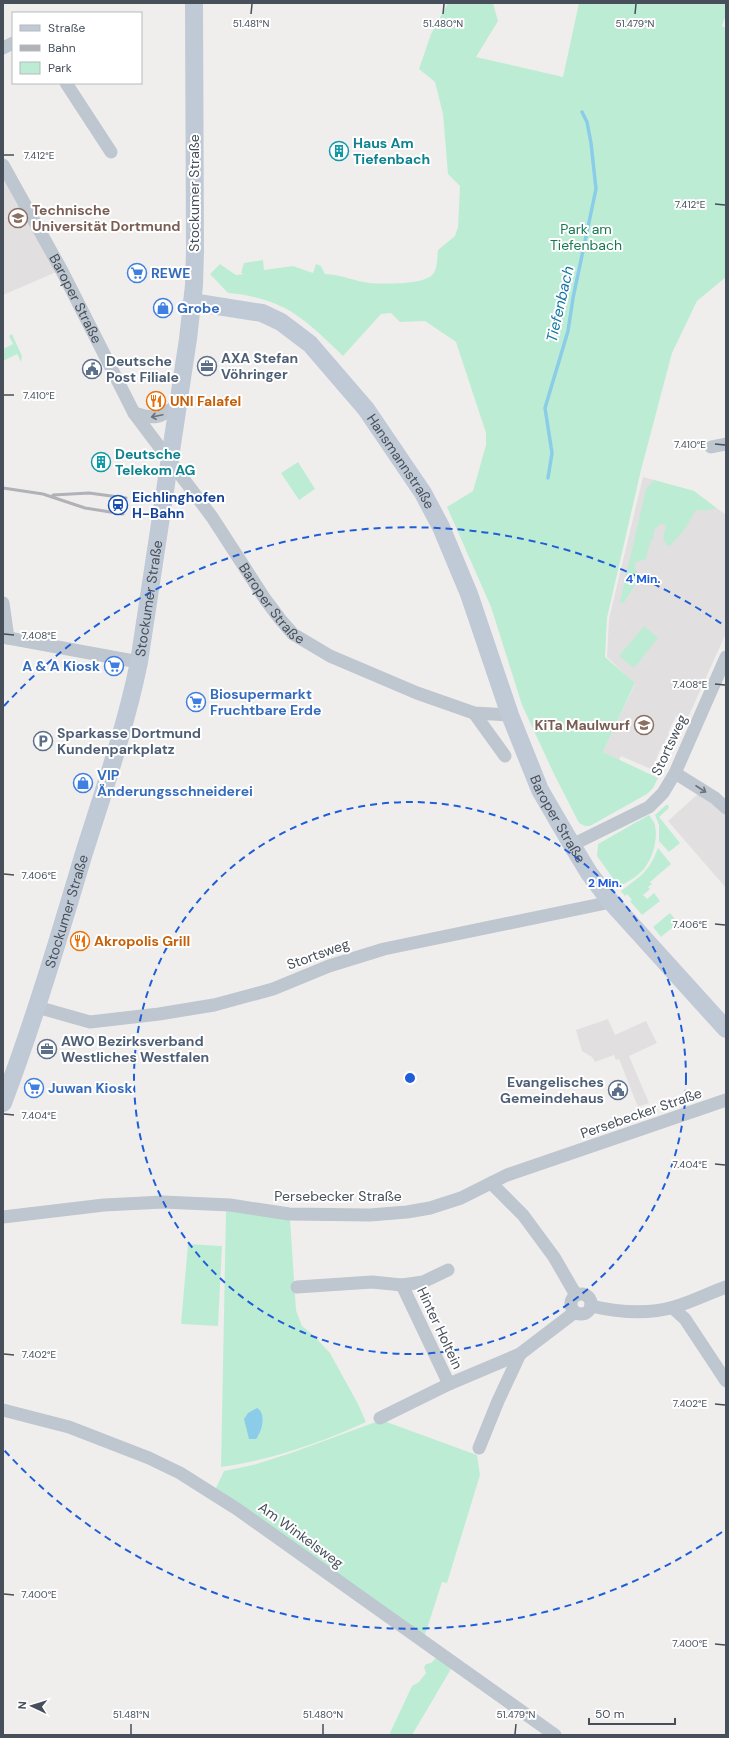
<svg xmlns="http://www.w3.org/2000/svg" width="729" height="1738" font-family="'DM Sans',sans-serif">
	<rect width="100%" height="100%" fill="#f0eeed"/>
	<path fill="#e1dfdf" d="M3 165 61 270 3 295Z
		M643 477 694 491 726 515V633L685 724 676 716 668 733 669 734 658 754 653 770 621 756 619 760 603 752 635 684 607 657 609 619Z
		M699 793 726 815V888L668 821Z
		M608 1019 615 1035 646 1021 657 1043 629 1056 649 1103 638 1107 619 1059 616 1060 614 1055 595 1062 592 1057 582 1051 576 1030Z"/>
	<path fill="#bcedd4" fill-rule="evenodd" d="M448 3H493L498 21 476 57 563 77 579 3H726V15L722 26 726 28V277L697 301 672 353 641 470 607 618 605 657 635 683 603 752 658 778 653 788 647 794 590 826H585L579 823 554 774 522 705 491 607 447 507 473 491 486 445V433L456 342 425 321 400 322 391 313 381 314 343 356C304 318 284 298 228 293L210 274 220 264 236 275 244 274 241 273 244 263 263 260 264 270 293 266 313 273 316 264 321 266 325 274C343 275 354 281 370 283 384 284 424 285 433 274 438 268 437 257 438 250L455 236 458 227 460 186 448 174 443 114 435 82 419 69 431 34Z
		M12 334 22 356 21 362 17 354 3 361V349L13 344 9 336Z
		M298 462 315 489 299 500 281 473Z
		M654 480 694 491 716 508 709 510H696L684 530 669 547 663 540 666 525 660 524 654 530 653 539 650 542 646 559 636 562C634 567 634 569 638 573L636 583 623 604 620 602 646 489Z
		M644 626 658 638 634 668 619 656Z
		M666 805H668L669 808 659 817 680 843 669 852 659 841V825L655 815Z
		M649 815C651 818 654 821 655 825 658 840 653 857 644 869 637 877 627 882 619 887L597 856 598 844Z
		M658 848 671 864 650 882 652 884 648 887 650 889 643 895 647 899 654 893 660 901 642 915 630 901 632 900 627 894 625 896 621 891C641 875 648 874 658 848Z
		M670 913 678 923 661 937 653 927Z
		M226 1210 290 1219 296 1310 302 1326 313 1335 330 1353 358 1404 366 1422C321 1443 270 1460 221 1467ZM255 1410 261 1412C265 1421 261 1428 258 1437L252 1411Z
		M188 1244 222 1246 218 1326 181 1324Z
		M381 1420 477 1455 480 1475 447 1583 442 1582 424 1638 215 1490 224 1471 253 1465 291 1453Z
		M436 1658 448 1664 451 1669 412 1735H389L412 1686 419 1682 426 1673 424 1667 426 1664 431 1663Z"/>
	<path fill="#8bcce9" d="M257 1408C267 1414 262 1431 256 1439H249L244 1419 248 1413Z"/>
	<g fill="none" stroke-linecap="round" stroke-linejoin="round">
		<path stroke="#8bcce9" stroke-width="3.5" d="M548 478 552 453 545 408 568 331 573 298 596 189 591 143 587 122 582 112"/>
		<g stroke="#bec6cf" stroke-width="13">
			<path d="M3 48 13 43"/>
			<path d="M66 83 111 152"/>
			<path id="s1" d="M3 165 62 271 134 413 212 517 265 599 280 619 293 634 330 656 417 693 474 713 510 715"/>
			<path d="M134 413C155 420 160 418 177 405"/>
			<path d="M711 447 726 444"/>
			<path d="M3 603 8 638"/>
			<path d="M3 637 139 662"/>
			<path d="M474 713 505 756"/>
			<path d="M675 773 715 798 726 808"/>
			<path d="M572 845 649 807 663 793 675 773 726 657"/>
			<path d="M37 1007 90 1022 159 1014 214 1005 273 989 329 966 384 949 611 902"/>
			<path d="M491 1183 523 1215 554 1257 576 1295"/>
			<path d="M3 1217 104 1205 163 1202 230 1205 289 1214 370 1215 407 1212 430 1208 461 1198 507 1175 726 1100"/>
			<path d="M402 1285 449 1384"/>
			<path d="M297 1287 372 1282 402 1285 423 1282 448 1270"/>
			<circle cx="581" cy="1304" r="10"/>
			<path d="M591 1306C617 1312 647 1315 674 1307 692 1302 709 1293 726 1287"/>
			<path d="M673 1308 685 1319 726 1381"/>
			<path d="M3 1410 69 1427 149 1458 180 1473 237 1509 555 1735"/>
			<path d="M380 1418 449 1384 520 1354 575 1312"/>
			<path d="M479 1448 498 1401 520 1354"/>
		</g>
		<g stroke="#c0c9d6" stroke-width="18">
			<path id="s2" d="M192 302 262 313 281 322 310 344 366 409 423 493 441 527 469 594 510 715 540 790 572 845 589 873 611 902 726 1029"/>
			<path id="s3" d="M3 1103C34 1021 59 937 84 853 104 790 126 726 139 662L188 339 194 285 195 250 194 3"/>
		</g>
		<path stroke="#b0b2b8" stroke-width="3" d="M3 488 43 494 85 508 123 514
			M53 495 89 493 126 498"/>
	</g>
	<defs><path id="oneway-shaft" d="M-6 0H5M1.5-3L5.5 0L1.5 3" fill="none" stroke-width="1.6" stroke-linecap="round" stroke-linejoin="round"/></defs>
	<g stroke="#6a737d">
		<use href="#oneway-shaft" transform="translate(157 416) rotate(168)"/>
		<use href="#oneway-shaft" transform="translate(701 789) rotate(33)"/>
	</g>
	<path fill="none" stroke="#464f5a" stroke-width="1.5" d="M251 14 252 4M443 14 444 4M635 14 636 4M4 155H14M715 204 725 205M4 395H14M715 444 725 445M4 634 14 635M715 684 725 685M4 874 14 875M715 924 725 925M4 1114 14 1115M715 1164 725 1165M4 1354 14 1355M715 1404 725 1405M4 1594 14 1595M715 1644 725 1645M131 1734V1724M323 1734V1724M515 1734 516 1724"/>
	<g fill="none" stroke="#1e5ed9" stroke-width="2" stroke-dasharray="7 5">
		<circle cx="410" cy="1078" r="276"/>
		<path d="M722 1532A551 551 0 0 1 4 1450M4 706A551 551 0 0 1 722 624"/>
	</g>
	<defs>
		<g id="building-ring" transform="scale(1)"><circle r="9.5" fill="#fff" stroke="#0f9aa8" stroke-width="1.5"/><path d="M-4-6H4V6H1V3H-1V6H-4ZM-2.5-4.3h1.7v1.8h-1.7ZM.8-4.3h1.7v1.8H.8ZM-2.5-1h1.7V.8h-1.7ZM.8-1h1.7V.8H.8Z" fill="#0f9aa8"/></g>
		<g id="university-ring" transform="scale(1)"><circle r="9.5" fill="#fff" stroke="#8d6e63" stroke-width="1.5"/><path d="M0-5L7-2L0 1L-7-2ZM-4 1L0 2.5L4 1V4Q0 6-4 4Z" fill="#8d6e63"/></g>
		<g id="supermarket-ring" transform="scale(1)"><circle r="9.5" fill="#fff" stroke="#3f7fe0" stroke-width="1.5"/><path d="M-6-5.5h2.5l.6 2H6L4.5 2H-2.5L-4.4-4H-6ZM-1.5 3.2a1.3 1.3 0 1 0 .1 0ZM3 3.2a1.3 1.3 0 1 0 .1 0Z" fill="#3f7fe0"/></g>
		<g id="shop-ring" transform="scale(1)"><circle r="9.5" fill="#fff" stroke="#3f7fe0" stroke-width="1.5"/><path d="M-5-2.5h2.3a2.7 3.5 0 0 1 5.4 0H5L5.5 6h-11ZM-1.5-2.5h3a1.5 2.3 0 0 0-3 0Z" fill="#3f7fe0"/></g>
		<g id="office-ring" transform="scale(1)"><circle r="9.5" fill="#fff" stroke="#5c6f8a" stroke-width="1.5"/><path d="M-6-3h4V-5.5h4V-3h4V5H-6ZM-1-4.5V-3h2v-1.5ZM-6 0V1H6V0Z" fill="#5c6f8a"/></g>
		<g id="civic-ring" transform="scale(1)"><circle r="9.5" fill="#fff" stroke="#5c6f8a" stroke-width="1.5"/><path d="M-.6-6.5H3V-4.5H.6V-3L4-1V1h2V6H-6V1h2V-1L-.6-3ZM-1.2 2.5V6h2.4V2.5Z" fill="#5c6f8a"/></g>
		<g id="restaurant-ring" transform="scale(1)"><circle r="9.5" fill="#fff" stroke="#e8710a" stroke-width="1.5"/><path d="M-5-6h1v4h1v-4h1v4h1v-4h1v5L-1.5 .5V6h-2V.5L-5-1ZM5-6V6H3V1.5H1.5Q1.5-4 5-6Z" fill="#e8710a"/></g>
		<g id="station-ring" transform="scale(1)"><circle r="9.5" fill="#fff" stroke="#1a4fb4" stroke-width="1.5"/><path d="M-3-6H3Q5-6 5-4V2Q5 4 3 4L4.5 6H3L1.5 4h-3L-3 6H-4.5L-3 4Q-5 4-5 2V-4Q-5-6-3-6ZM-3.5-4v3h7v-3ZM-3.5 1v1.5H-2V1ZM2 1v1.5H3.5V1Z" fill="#1a4fb4"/></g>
		<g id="school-ring" transform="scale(1)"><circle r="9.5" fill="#fff" stroke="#8d6e63" stroke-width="1.5"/><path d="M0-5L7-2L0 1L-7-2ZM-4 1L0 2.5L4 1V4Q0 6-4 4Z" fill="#8d6e63"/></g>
		<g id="parking-ring" transform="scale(1)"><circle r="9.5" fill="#fff" stroke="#5c6f8a" stroke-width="1.5"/><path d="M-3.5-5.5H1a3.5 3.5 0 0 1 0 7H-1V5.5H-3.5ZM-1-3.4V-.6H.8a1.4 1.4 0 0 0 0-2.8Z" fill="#5c6f8a"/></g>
	</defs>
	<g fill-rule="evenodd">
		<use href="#building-ring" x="339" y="151"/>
		<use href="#university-ring" x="18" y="218"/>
		<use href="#supermarket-ring" x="137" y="273"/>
		<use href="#shop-ring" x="163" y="308"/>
		<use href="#office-ring" x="207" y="366"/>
		<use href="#civic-ring" x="92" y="369"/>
		<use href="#restaurant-ring" x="156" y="401"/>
		<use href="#building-ring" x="101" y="462"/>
		<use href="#station-ring" x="118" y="505"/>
		<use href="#supermarket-ring" x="114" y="666"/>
		<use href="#supermarket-ring" x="196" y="702"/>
		<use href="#school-ring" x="644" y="725"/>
		<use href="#parking-ring" x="43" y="741"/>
		<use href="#shop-ring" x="83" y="783"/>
		<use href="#restaurant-ring" x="80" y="941"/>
		<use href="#office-ring" x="47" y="1049"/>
		<use href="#supermarket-ring" x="34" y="1088"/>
		<use href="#civic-ring" x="618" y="1090"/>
	</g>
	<g text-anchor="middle" stroke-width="4" stroke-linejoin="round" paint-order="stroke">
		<g font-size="14" font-weight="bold" fill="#0d838f" stroke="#fff" text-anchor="start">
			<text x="353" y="148">Haus Am<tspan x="353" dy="16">Tiefenbach</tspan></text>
			<text x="115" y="459">Deutsche<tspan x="115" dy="16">Telekom AG</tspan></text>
		</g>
		<g font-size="14" fill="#464f5a" stroke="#fff">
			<text transform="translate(194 193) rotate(-90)" y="5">Stockumer Straße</text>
			<text dy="5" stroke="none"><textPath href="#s1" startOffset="152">Baroper Straße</textPath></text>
			<text dy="5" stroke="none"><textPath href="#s2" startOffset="277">Hansmannstraße</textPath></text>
			<text dy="5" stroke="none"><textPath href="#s3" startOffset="526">Stockumer Straße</textPath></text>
			<text dy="5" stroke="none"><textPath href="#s1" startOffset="516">Baroper Straße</textPath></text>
			<text transform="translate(669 745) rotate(-65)" y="5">Stortsweg</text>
			<text dy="5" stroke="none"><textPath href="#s2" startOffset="669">Baroper Straße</textPath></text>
			<text dy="5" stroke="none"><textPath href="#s3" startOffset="202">Stockumer Straße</textPath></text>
			<text transform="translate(318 954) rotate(-20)" y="5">Stortsweg</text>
			<text transform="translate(641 1113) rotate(-19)" y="5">Persebecker Straße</text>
			<text x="338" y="1201">Persebecker Straße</text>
			<text transform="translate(440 1328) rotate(65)" y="5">Hinter Holtein</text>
			<text transform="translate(301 1535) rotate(36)" y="5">Am Winkelsweg</text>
		</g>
		<g font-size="14" font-weight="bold" fill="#785e54" stroke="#fff" text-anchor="start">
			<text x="32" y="215">Technische<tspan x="32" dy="16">Universität Dortmund</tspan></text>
			<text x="630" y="730" text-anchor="end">KiTa Maulwurf</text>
		</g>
		<g font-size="14" fill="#197953" stroke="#fff">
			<text x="586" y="234">Park am<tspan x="586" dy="16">Tiefenbach</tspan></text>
		</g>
		<g font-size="14" font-weight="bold" fill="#366cbe" stroke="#fff" text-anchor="start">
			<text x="151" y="278">REWE</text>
			<text x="177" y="313">Grobe</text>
			<text x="100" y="671" text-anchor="end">A &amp; A Kiosk</text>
			<text x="210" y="699">Biosupermarkt<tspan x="210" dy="16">Fruchtbare Erde</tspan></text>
			<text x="97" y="780">VIP<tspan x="97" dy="16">Änderungsschneiderei</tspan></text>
			<text x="48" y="1093">Juwan Kiosk</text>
		</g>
		<g font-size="14" font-weight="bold" fill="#4e5e75" stroke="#fff" text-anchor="start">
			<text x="221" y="363">AXA Stefan<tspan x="221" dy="16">Vöhringer</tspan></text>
			<text x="106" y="366">Deutsche<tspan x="106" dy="16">Post Filiale</tspan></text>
			<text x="57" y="738">Sparkasse Dortmund<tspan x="57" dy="16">Kundenparkplatz</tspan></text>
			<text x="61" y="1046">AWO Bezirksverband<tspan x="61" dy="16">Westliches Westfalen</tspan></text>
			<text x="604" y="1087" text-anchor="end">Evangelisches<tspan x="604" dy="16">Gemeindehaus</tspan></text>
		</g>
		<g font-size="14" font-weight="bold" fill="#c56008" stroke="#fff" text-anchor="start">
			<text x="170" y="406">UNI Falafel</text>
			<text x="94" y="946">Akropolis Grill</text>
		</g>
		<g font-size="14" font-weight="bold" fill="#164399" stroke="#fff" text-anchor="start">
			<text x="132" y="502">Eichlinghofen<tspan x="132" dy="16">H-Bahn</tspan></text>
		</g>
		<g font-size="15" font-style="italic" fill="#1076a3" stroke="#fff">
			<text transform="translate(560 304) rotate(-77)" y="5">Tiefenbach</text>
		</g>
	</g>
	<g font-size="10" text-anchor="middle" fill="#464f5a" stroke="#fff" stroke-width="4" stroke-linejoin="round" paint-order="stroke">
		<text x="251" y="27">51.481°N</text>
		<text x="443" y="27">51.480°N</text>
		<text x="635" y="27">51.479°N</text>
		<text x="39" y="159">7.412°E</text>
		<text x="690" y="208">7.412°E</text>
		<text x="39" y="399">7.410°E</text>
		<text x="690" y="448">7.410°E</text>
		<text x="39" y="639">7.408°E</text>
		<text x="690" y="688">7.408°E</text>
		<text x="39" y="879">7.406°E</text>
		<text x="690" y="928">7.406°E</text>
		<text x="39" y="1119">7.404°E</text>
		<text x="690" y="1168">7.404°E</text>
		<text x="39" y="1358">7.402°E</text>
		<text x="690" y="1407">7.402°E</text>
		<text x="39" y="1598">7.400°E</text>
		<text x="690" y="1647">7.400°E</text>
		<text x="131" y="1718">51.481°N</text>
		<text x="323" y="1718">51.480°N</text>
		<text x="516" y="1718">51.479°N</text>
	</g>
	<circle cx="410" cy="1078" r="6" fill="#1e5ed9" stroke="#fff" stroke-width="2"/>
	<g font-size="12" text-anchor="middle" font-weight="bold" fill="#1e5ed9" stroke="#fff" stroke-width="4" stroke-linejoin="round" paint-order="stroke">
		<text x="643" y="583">4 Min.</text>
		<text x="605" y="887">2 Min.</text>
	</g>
	<rect width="729" height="1738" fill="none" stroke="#464f5a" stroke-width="8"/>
	<rect x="12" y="12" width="130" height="72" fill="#ffffff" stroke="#b5b9bd"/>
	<rect x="20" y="25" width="20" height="6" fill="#c0c9d6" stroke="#b5b9bd"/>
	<text x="48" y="32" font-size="12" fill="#464f5a">Straße</text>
	<rect x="20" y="45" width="20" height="6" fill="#b0b2b8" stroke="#b5b9bd"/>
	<text x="48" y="52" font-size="12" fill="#464f5a">Bahn</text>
	<rect x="20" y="62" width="20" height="12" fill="#bcedd4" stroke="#b5b9bd"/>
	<text x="48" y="72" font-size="12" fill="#464f5a">Park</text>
	<g transform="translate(32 1706) rotate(274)" stroke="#ffffff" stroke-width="3" paint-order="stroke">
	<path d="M0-3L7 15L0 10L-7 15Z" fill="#464f5a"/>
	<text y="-6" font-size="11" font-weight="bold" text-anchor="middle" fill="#464f5a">N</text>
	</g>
	<path d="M589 1718v6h86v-6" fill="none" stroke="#464f5a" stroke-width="2"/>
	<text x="595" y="1718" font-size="12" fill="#464f5a" stroke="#ffffff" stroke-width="3" paint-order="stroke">50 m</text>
</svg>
